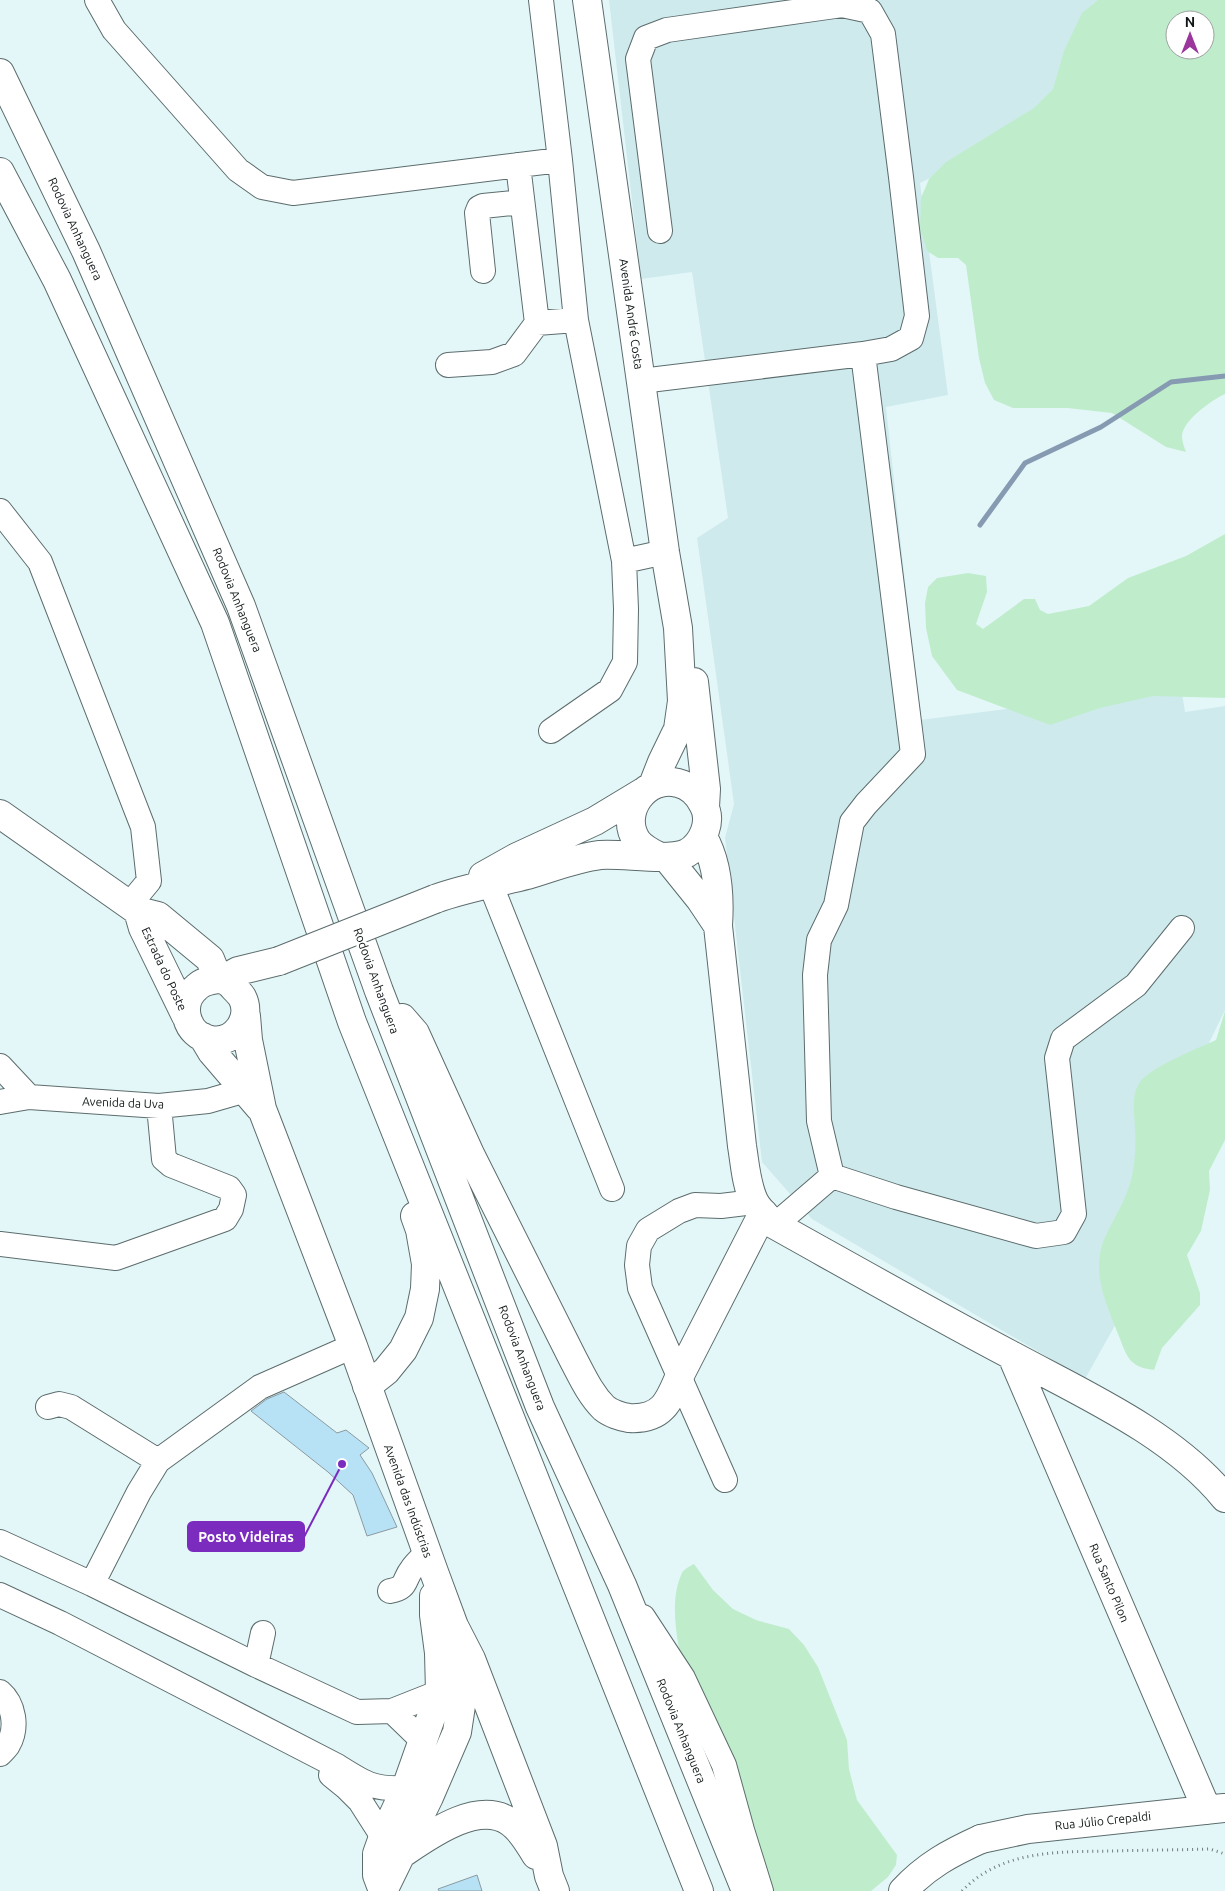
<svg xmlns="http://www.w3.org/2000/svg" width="1225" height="1891" font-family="Ubuntu,sans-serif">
	<rect width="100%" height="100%" fill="#e4f7f8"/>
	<path fill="#ceeaed" d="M609 0H1109L1039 124 920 183 948 395 886 407 920 720 1181 687 1185 712 1225 706V1010L1191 1080 1142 1277 1085 1379 812 1219 762 1162 725 838 734 804 697 538 728 518 692 272 641 279Z"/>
	<path fill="#bfedcc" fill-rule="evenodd" d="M1098 0H1225V394C1212 400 1183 420 1182 436 1182 441 1184 447 1186 452L1166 447 1112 413 1067 408H1013L994 400 985 383 979 358 966 265 958 258H938L927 251 920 228 921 198 929 179 946 162 1034 108 1053 89 1064 51 1082 13ZM1175 20H1205V50H1175Z
		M1225 534V698L1153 696 1100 708 1050 725 957 690 932 656 926 628 925 603 928 587 937 578 968 573 986 576 987 592 976 624 983 629 1024 599H1035L1040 610 1048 614 1089 606 1128 578 1186 556Z
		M1225 1011V1140L1209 1171 1210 1190 1201 1231 1187 1255 1200 1293V1305L1162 1348 1154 1370C1128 1367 1127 1356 1118 1334 1106 1303 1092 1275 1103 1242 1112 1220 1127 1200 1132 1176 1135 1162 1136 1145 1135 1130 1135 1115 1130 1096 1140 1082 1152 1066 1197 1049 1216 1040Z
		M694 1564 713 1590 733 1609 756 1620 789 1629 804 1645 818 1667 847 1740 849 1769 857 1800 897 1855 896 1865 888 1877 871 1891H767L684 1674C678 1644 668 1602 682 1573 684 1569 690 1566 694 1564Z"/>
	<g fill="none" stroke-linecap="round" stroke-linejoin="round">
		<path stroke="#869bb2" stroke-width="5" d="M980 525 1025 463 1101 427 1171 382 1225 376"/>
	</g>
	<path fill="#b7e2f6" stroke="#8b9aa1" d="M284 1392 337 1433 346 1430 369 1448 360 1455 372 1473 397 1527 367 1536 353 1495 328 1472 251 1411 267 1399Z
		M477 1875 482 1891H439L438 1889Z"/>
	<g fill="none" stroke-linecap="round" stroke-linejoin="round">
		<g stroke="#5c6c6d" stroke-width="26">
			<path id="minor" d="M97 0 114 30 238 170 262 187 293 193 560 160 576 320 624 561 665 552
				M541 0 560 160
				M518 165 537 323
				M483 271 477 213 479 208 483 206 522 202
				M448 365 492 362 514 354 537 323 576 320
				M641 381 863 354 891 349 911 338 917 316 901 177 883 34 870 11 842 5 667 30 646 38 638 59 660 231
				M0 511 40 562 143 827 149 881 130 904
				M551 731 610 690 625 662 626 609 624 561
				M490 883 612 1189
				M0 1066 29 1097
				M0 1102 29 1097 159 1106 208 1101 246 1090
				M832 1176 896 1197 1036 1236 1064 1232 1074 1214 1057 1058 1063 1039 1136 985 1182 928
				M775 1225 832 1176 819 1121 815 975 819 940 836 905 852 822 866 804 913 754 863 354
				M0 1244 116 1258 225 1219 231 1209 234 1195 229 1188 171 1165 164 1159 159 1106
				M48 1407 59 1404 71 1407 158 1461
				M725 1480 640 1288 637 1265 639 1246 648 1230 679 1211 695 1205 721 1206 754 1202
				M0 1542 92 1584 256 1665 357 1712 392 1711 440 1692
				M92 1584 139 1492 158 1461 260 1387 353 1346
				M390 1591C408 1588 403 1580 412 1569 416 1563 422 1558 427 1553
				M0 1595 60 1623 337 1766C364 1783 373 1790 406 1788
				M643 1617 683 1678 724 1765 742 1830 761 1891
				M256 1665 263 1633
				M0 1692C14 1704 18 1728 8 1745 6 1748 3 1751 0 1754
				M392 1711 423 1741
				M331 1775 347 1788 360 1801 383 1837"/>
		</g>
		<g stroke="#5c6c6d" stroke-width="30">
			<path id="major" d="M587 0 665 552 678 628 682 701 678 729 662 762 653 785
				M694 682 706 789 705 807
				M0 814 138 911 158 916 210 959 218 979
				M703 837C718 863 720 896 718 926L742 1146C745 1164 746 1184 754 1201 758 1210 768 1218 775 1225 854 1269 933 1314 1013 1356 1085 1395 1173 1434 1225 1498
				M667 858 700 899 718 926
				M483 876 517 857 595 821 643 792
				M435 899C465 888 496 883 527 875 551 868 575 858 600 855 623 853 669 862 687 853 703 844 713 821 703 804 698 794 690 786 678 783 646 774 618 813 637 841 642 848 650 852 658 856
				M138 911 143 928 186 1016
				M218 979C225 979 230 983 234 988 237 991 240 994 242 997 253 1018 235 1044 211 1040 186 1036 177 1003 197 987 203 981 211 980 218 979Z
				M223 979 238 971 279 961
				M246 1016 248 1040 262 1109 353 1346 434 1572 454 1626 471 1659 543 1846 549 1876 555 1891
				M203 1037 212 1052 260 1108
				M1012 1356 1207 1810
				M981 1839 1028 1829 1224 1808
				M400 1855C427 1837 477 1799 510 1822 522 1830 529 1844 536 1855
				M383 1891 377 1875V1854L383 1837 406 1788 440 1692 439 1653 434 1615V1596
				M383 1891 429 1797 457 1732 462 1699V1679L457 1653"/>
		</g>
		<g stroke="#5c6c6d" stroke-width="30">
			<path id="highway" d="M0 73 86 251 241 606 379 991 540 1407 622 1585 746 1891
				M0 172 57 280 215 623 352 1022 699 1891
				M402 1018 415 1033 470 1154 573 1359C582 1376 590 1394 604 1408 610 1413 621 1417 629 1418 662 1420 669 1402 680 1375L763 1213
				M367 1386 386 1371 403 1350 419 1318 425 1289 426 1264 420 1230 415 1216
				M903 1891C926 1866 950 1853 981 1839"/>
		</g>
		<path stroke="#707b7c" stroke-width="3" stroke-dasharray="1 4" stroke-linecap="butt" d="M962 1891C1002 1849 1061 1852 1113 1851 1146 1850 1178 1850 1210 1849L1225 1854"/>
		<use href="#minor" stroke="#fff" stroke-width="24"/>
		<use href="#major" stroke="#fff" stroke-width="28"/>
		<use href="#highway" stroke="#fff" stroke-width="28"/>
		<g stroke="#5c6c6d" stroke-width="30" stroke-linecap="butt">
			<path id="major-bridge" d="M279 961 435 899"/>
		</g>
		<use href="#major-bridge" stroke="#fff" stroke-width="28"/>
	</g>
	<g text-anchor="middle" stroke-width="5" stroke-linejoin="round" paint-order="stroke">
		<g font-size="12" fill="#101617" stroke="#fff">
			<text transform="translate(75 229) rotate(65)" y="4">Rodovia Anhanguera</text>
			<text transform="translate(631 314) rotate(82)" y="4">Avenida André Costa</text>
			<text transform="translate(237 600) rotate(68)" y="4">Rodovia Anhanguera</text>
			<text transform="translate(164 969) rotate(65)" y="4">Estrada do Poste</text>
			<text transform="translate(376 981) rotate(70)" y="4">Rodovia Anhanguera</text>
			<text transform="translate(123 1103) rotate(2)" y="4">Avenida da Uva</text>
			<text transform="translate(522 1358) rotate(69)" y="4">Rodovia Anhanguera</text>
			<text transform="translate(408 1501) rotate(70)" y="4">Avenida das Indústrias</text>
			<text transform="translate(1109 1583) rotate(67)" y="4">Rua Santo Pilon</text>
			<text transform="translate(681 1731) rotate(68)" y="4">Rodovia Anhanguera</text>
			<text transform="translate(1103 1821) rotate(-6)" y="4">Rua Júlio Crepaldi</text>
		</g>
	</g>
	<path fill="none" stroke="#7b2cbf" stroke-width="2" d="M342 1464L304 1537"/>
	<circle fill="#7b2cbf" stroke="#fff" stroke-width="2" cx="342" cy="1464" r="5"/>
	<rect fill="#7b2cbf" stroke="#7b2cbf" stroke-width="2" x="188" y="1522" width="116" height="29" rx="5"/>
	<g font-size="14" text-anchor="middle" font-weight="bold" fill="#fff">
		<text x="246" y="1542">Posto Videiras</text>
	</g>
	<g transform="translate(1190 35)"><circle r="24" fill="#ffffff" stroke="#9fa2a2"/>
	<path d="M0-4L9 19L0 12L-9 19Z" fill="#9a369c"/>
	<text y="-8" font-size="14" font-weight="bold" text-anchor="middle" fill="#101617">N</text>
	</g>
</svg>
